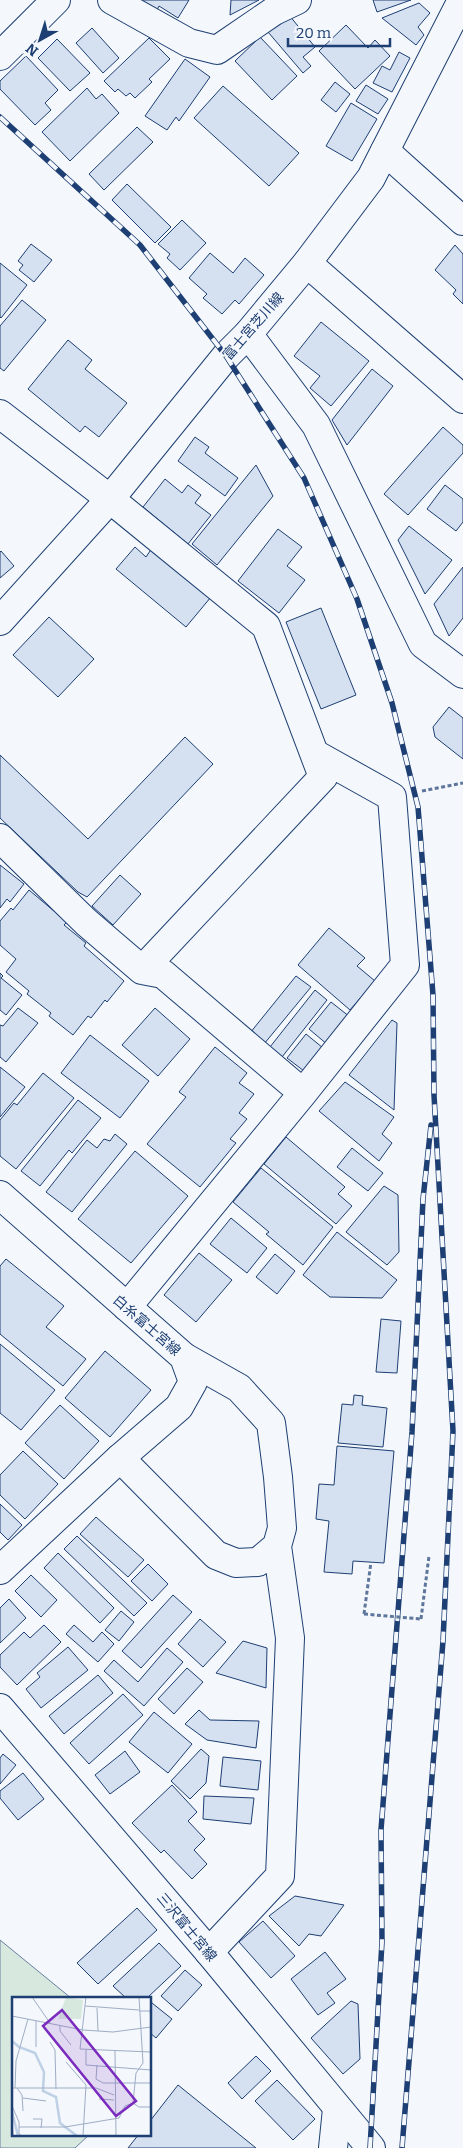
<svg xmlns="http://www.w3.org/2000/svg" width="463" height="2148" font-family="Bitter,'Noto Sans JP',serif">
	<rect width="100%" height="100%" fill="#f4f7fb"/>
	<path fill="#d7e8df" stroke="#687fa3" d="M0 1940 71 1998H14V2134H90L75 2148H0Z"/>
	<path fill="#d5e0f0" stroke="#1d3f73" d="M142 0H189L178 18 159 6 156 12 141 2Z
		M231 0H259L230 15Z
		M373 0H411L377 12Z
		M419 3 430 13 418 27 424 35 416 45 382 18Z
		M289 15 315 47 303 57 311 66 303 73 268 32Z
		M346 25 368 48 375 40 390 56 355 89 319 51Z
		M92 28 119 58 103 73 76 43Z
		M260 37 297 76 272 100 235 61Z
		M149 38 170 59 149 79 152 82 135 98 130 93 126 96 118 89 115 92 104 81Z
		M57 39 90 73 70 91 38 58Z
		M399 52 410 58 392 92 373 83 382 66 390 70Z
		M26 56 58 90 45 103 51 110 35 125 0 89V81Z
		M185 59 210 77 179 121 176 117 167 130 145 116Z
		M335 82 350 94 336 112 321 100Z
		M366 85 388 99 378 114 356 101Z
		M223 86 299 153 269 186 194 118Z
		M87 88 96 99 102 94 119 113 70 161 42 132Z
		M351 103 377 119 352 161 326 146Z
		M137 127 153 142 104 190 89 174Z
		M127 184 171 227 155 243 112 200Z
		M182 220 206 243 180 270 167 258 170 254 158 244Z
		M31 244 52 260 34 282 19 270 23 265 18 261Z
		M455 245 463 254V304L453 294 456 290 435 270Z
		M210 253 233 273 245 258 264 275 239 304 235 300 222 314 203 298 207 294 189 278Z
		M0 263 27 285 1 318 0 317Z
		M22 300 46 320 4 371 0 368V326Z
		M321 322 369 361 331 406 310 388 320 376 294 356Z
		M68 340 92 360 85 369 127 403 99 437 85 426 80 432 28 389Z
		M372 369 393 386 347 445 332 420Z
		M443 427 463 445V453L408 515 384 494Z
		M195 437 209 447 205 453 238 478 225 496 178 461Z
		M256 465 273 496 217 565 192 544Z
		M165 479 182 493 188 485 201 495 195 503 211 515 188 544 143 507Z
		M445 485 463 499V522L456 531 427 509Z
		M409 526 452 560 425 594 398 540Z
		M278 529 302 547 287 566 305 580 279 613 238 581Z
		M135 547 146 557 152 548 211 597 186 627 116 569Z
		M1 551 14 566 0 578V552Z
		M463 567V618L449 636 434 604Z
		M321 608 356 695 321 709 286 622Z
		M49 617 94 659 58 697 13 655Z
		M449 707 463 718V759L435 737 433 727Z
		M185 737 213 764 87 897 78 892 0 818V755L88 839Z
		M0 865 24 884 10 902 7 899 0 908Z
		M120 875 141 894 113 925 92 906Z
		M29 890 67 922 64 925 86 943 84 946 124 981 107 1002 105 1000 91 1018 88 1016 73 1035 49 1016 51 1013 27 994 29 991 6 972 16 959 0 945V921L11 908 13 910Z
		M329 928 365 958 357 966 375 981 350 1010 298 965Z
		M0 973 3 976 1 978 22 995 6 1015 0 1010Z
		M296 976 311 987 264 1044 250 1033Z
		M315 990 327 1000 282 1057 270 1047Z
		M331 1002 350 1017 328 1045 309 1029Z
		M18 1008 38 1023 6 1062 0 1057V1025L3 1026Z
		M155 1008 190 1039 158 1076 122 1045Z
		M392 1020 397 1023 394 1110 349 1075Z
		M306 1034 323 1048 304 1071 287 1058Z
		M90 1035 149 1081 120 1118 61 1073Z
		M215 1047 247 1073 239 1083 254 1094 239 1113 247 1119 230 1139 236 1143 200 1187 147 1144 186 1097 179 1092Z
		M0 1067 25 1087 0 1117Z
		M43 1073 74 1098 16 1169 0 1156V1120L14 1103 17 1105Z
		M345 1082 394 1117 382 1134 392 1143 379 1161 319 1111Z
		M78 1100 101 1118 72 1153 69 1150 40 1186 21 1171Z
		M115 1134 127 1144 72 1212 46 1192 87 1140 97 1148 104 1139 110 1141Z
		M286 1137 345 1187 338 1194 352 1206 336 1224 264 1164Z
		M352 1148 383 1173 368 1191 337 1167Z
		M135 1151 188 1196 131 1263 78 1219Z
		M261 1168 333 1227 303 1265 266 1234 269 1232 233 1202Z
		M384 1186 398 1195 399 1252 387 1265 346 1232Z
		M231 1218 267 1248 247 1273 210 1244Z
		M337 1232 397 1280 382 1298 330 1297 303 1275Z
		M199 1253 232 1280 196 1322 164 1295Z
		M275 1254 295 1271 277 1294 256 1277Z
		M6 1259 64 1306 46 1327 86 1359 63 1386 0 1334V1266Z
		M381 1319 401 1321 397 1373 376 1372Z
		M0 1344 55 1390 21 1430 0 1413Z
		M105 1351 151 1390 110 1437 65 1398Z
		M354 1395 363 1396 362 1405 387 1408 383 1447 338 1443 342 1404 353 1405Z
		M60 1405 99 1441 64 1479 25 1443Z
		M337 1446 394 1451 384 1563 353 1561 352 1574 324 1572 329 1521 316 1519 319 1484 334 1485Z
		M23 1451 58 1484 25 1519 0 1495V1475Z
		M0 1504 22 1525 8 1540 0 1532Z
		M96 1517 144 1560 128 1577 80 1534Z
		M77 1536 147 1603 134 1616 64 1549Z
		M58 1553 114 1608 100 1623 44 1568Z
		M148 1564 168 1584 152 1601 131 1581Z
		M31 1575 57 1600 41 1617 15 1591Z
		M173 1595 192 1612 141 1668 122 1651Z
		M9 1599 26 1618 0 1643V1608Z
		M121 1611 134 1622 119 1641 105 1630Z
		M200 1619 226 1642 203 1667 178 1644Z
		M44 1625 61 1642 17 1685 0 1667V1655L24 1632 30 1638Z
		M74 1625 93 1642 102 1632 114 1644 98 1662 66 1634Z
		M243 1641 267 1648 266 1688 216 1673Z
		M68 1647 88 1670 41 1708 26 1689 40 1677 37 1673Z
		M167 1648 183 1662 144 1706 104 1671 114 1660 138 1682Z
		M187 1668 203 1682 174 1714 158 1699Z
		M98 1675 113 1693 64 1734 49 1716Z
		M123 1694 143 1715 89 1764 70 1743Z
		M199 1710 210 1720 259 1721 256 1748 207 1740 185 1724Z
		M154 1712 192 1744 168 1773 129 1742Z
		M201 1749 209 1756 206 1783 190 1799 171 1781Z
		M125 1751 140 1772 110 1794 95 1775Z
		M3 1754 16 1765 0 1784V1758Z
		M223 1757 261 1761 258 1790 220 1786Z
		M23 1773 44 1799 18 1820 0 1798V1791Z
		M172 1785 197 1812 188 1821 205 1839 194 1850 207 1864 192 1879 164 1850 161 1853 132 1823Z
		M204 1796 254 1798 251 1824 203 1819Z
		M295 1896 344 1905 321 1936 309 1934 299 1946 269 1916Z
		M137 1908 157 1930 98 1984 77 1963Z
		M263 1921 295 1956 271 1978 239 1942Z
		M159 1943 181 1966 147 1998H126L113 1986Z
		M325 1952 346 1979 327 1993 335 2003 318 2015 291 1979Z
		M185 1970 202 1985 178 2011 161 1996Z
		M351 2001 358 2004 360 2059 343 2074 311 2038Z
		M152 2003 172 2019 156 2038 150 2033V2006Z
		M256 2056 271 2071 242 2099 228 2083Z
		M277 2080 315 2119 293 2140 255 2101Z
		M178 2085 256 2148H128L139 2134H150V2121Z"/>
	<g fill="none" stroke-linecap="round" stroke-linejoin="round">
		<g stroke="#1d3f73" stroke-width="30">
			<path id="minor" d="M112 0 189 43 217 50 274 11 297 0
				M0 56 56 0
				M385 151 463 221
				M307 263 463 399
				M248 334 316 425 423 644 463 674
				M0 414 110 499 266 626 323 777 142 970
				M0 838 86 922 142 970 163 974 303 1093 127 1307
				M303 1093 405 965 392 797 315 754
				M120 1458 216 1555 236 1563 258 1562 277 1546 282 1528 278 1477 271 1423 239 1388 184 1357
				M209 1952 280 1876 290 1638 277 1546
				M333 2148 337 2109"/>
		</g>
		<g stroke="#1d3f73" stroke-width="30">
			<path id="major" d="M0 621 110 499 226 356 248 334 307 263 371 178 462 0
				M0 1195 184 1357 193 1382 179 1407 120 1458 0 1570
				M0 1708 209 1952 371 2148"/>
		</g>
		<path stroke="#5e769c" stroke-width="3" stroke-dasharray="4 2.5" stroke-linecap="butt" d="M422 791 463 783
			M364 1614 371 1562
			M421 1619 429 1556"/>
		<use href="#minor" stroke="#f4f7fb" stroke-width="28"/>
		<use href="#major" stroke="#f4f7fb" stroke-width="28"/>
		<g stroke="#1d3f73" stroke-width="5.5">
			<path id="rail" d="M0 117 140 245 226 356 304 478 357 599 392 703 418 807 433 995 434 1095 453 1431 443 1641 402 2148
				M370 2148 382 1942 381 1830 412 1432 423 1199 431 1125"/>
		</g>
		<use href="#rail" stroke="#f4f7fb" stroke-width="4" stroke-dasharray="11" stroke-linecap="butt"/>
		<path stroke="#5e769c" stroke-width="3" stroke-dasharray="4 2.5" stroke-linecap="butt" d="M364 1614 421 1619"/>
	</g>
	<g text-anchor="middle" stroke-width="4" stroke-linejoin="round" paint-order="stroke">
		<g font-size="14" fill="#1d3f73" stroke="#f4f7fb">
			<text transform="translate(253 326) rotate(-49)" y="5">富士宮芝川線</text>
			<text transform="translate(147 1325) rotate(41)" y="5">白糸富士宮線</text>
			<text transform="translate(187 1927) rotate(50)" y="5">三沢富士宮線</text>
		</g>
	</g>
	<g transform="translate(12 1997)">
		<rect width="139" height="139" fill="#f4f7fb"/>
		<path d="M54 0 71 3 69 22H46Z" fill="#d7e8df"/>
		<path fill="none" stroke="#bed0e5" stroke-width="2.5" d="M0 44 7 50 23 56 32 75 31 94 44 100 48 126 65 139M0 115 6 139"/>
		<path fill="none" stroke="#9eadc5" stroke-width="1" d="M20 0 38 26M74 0 68 52 139 55M73 9 127 13M85 11 86 34M127 14H138L139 20M0 19 71 33M48 28V34L59 48M71 33 101 35 139 30M38 45 43 53 44 92M24 50V24M74 53V68L139 73M103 54 104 139M54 65 74 88 71 139M85 68 84 82 91 86H139M0 91H84L102 98M3 91 4 64 16 22M5 91 10 98 11 114M11 101 34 104M87 102 102 103M121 106 127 110H139M0 109 7 125V137L10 139M0 122 1 139M21 122H30L29 131M7 130H53L107 121 113 109 121 106 124 76 131 66 127 0"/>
		<path fill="#7b2cbf" fill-opacity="0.15" stroke="#7b2cbf" stroke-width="2.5" d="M50 13 124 104 104 119 31 29Z"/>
		<rect width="139" height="139" fill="none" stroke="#1d3f73" stroke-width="2.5"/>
	</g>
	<g transform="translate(40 40) rotate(219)" stroke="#f4f7fb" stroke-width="4" paint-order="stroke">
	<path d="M0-4L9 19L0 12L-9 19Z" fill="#1d3f73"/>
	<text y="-8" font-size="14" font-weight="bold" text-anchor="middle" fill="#1d3f73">N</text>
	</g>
	<path d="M288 38v8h102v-8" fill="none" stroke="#1d3f73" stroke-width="2.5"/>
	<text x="296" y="38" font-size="15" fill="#1d3f73" stroke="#f4f7fb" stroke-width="4" paint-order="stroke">20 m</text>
</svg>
